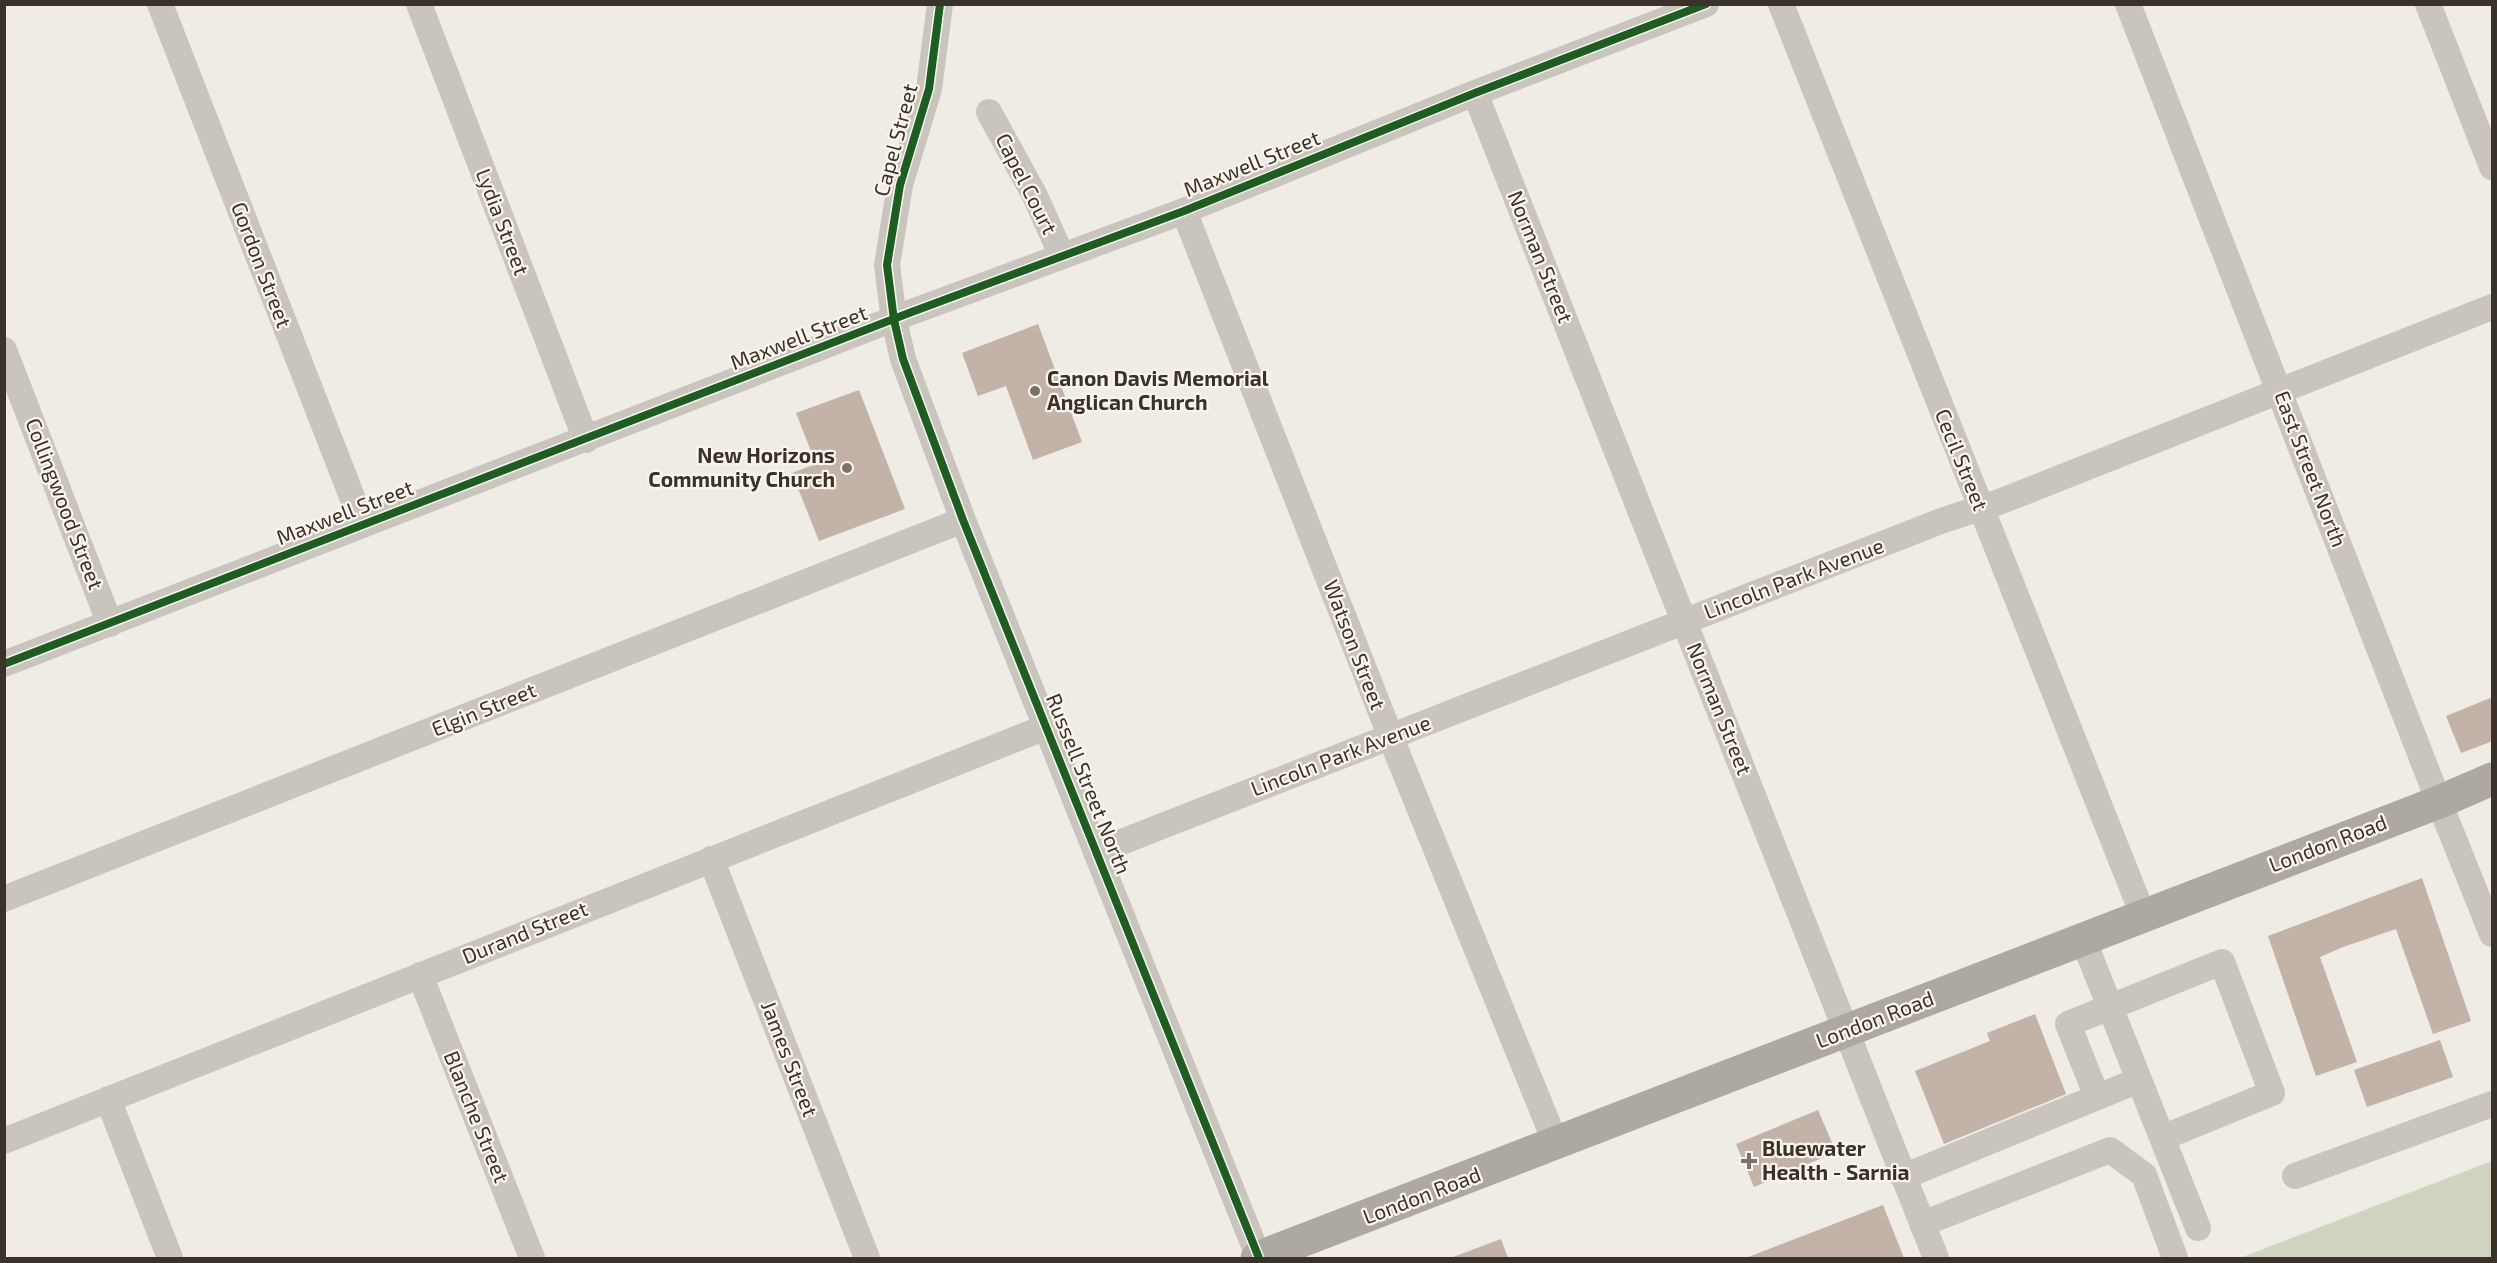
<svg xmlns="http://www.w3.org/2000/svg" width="2497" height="1263" font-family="'Exo 2',sans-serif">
	<rect width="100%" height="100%" fill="#efebe5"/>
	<path fill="#cfd4c0" d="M2492 1161V1258H2240Z"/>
	<path fill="#c2b2a7" d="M1038 324 1082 442 1033 460 1006 386 978 396 962 353Z
		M859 390 905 509 819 541 792 473 816 464 796 413Z
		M2493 697V741L2461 753 2446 716Z
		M2422 878 2471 1021 2433 1034 2396 929 2343 947 2320 957 2357 1062 2316 1076 2268 936Z
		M2035 1014 2066 1094 1944 1144 1915 1071 1990 1041 1987 1033Z
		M2440 1040 2453 1077 2367 1107 2354 1070Z
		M1818 1110 1836 1152 1754 1187 1736 1144Z
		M1883 1205 1904 1258H1748V1257Z
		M1501 1239 1508 1258H1454L1453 1257Z"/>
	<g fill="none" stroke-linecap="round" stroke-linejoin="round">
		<path stroke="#c9c4be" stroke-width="26" d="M160 4 363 525
			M419 4 586 440
			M940 4 929 89 900 185 887 265 894 320 903 359 963 520 1259 1258
			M1781 4 2143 915
			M2128 4 2439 802 2492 934
			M2428 4 2492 167
			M1475 93 1936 1258
			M989 112 1035 196 1062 256
			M1184 211 1399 758 1556 1144
			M4 350 110 624
			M4 664 909 313 1184 211 1475 93 1706 4
			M1096 852 1941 521 1999 502 2492 307
			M711 859 867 1258
			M4 899 963 520
			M2083 939 2198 1228
			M420 975 532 1258
			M2097 1097 2068 1024 2222 962 2272 1093 2162 1138
			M108 1099 170 1258
			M4 1141 1046 727
			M2295 1176 2492 1104
			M1903 1177 2139 1080
			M1922 1224 2110 1150 2144 1175 2175 1258"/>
		<path stroke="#aea8a3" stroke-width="33" d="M1257 1258 2439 802 2492 779"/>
		<g stroke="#faf6ee" stroke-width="11">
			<path id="cycleway" d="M940 4 929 89 900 185 887 265 894 320 903 359 963 520 1259 1258
				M4 664 909 313 1184 211 1475 93 1706 4"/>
		</g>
		<use href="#cycleway" stroke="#1b5e20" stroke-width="8"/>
	</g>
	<g fill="#79726c" stroke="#faf6ee" stroke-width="2">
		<circle cx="1035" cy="391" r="6"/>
		<circle cx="847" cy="468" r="6"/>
		<path d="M1746 1152h6v6h6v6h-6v6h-6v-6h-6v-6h6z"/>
	</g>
	<g text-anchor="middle" stroke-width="4.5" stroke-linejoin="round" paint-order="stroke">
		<g font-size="21" fill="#3a312b" stroke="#faf6ee">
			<text transform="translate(896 140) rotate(-75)" y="7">Capel Street</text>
			<text transform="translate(1252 164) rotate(-22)" y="7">Maxwell Street</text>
			<text transform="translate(1026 184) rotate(63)" y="7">Capel Court</text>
			<text transform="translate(502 222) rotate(69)" y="7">Lydia Street</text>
			<text transform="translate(1540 257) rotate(68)" y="7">Norman Street</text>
			<text transform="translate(261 265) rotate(69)" y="7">Gordon Street</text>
			<text transform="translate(799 338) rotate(-21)" y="7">Maxwell Street</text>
			<text transform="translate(1961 460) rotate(68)" y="7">Cecil Street</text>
			<text transform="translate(2310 469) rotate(69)" y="7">East Street North</text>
			<text transform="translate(64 504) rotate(69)" y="7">Collingwood Street</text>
			<text transform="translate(345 513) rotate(-21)" y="7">Maxwell Street</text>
			<text transform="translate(1794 579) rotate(-21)" y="7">Lincoln Park Avenue</text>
			<text transform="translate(1354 645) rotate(69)" y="7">Watson Street</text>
			<text transform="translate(1719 709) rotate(68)" y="7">Norman Street</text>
			<text transform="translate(484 710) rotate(-22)" y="7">Elgin Street</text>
			<text transform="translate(1341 756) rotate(-21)" y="7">Lincoln Park Avenue</text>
			<text transform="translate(1088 784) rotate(68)" y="7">Russell Street North</text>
			<text transform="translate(2328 844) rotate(-21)" y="7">London Road</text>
			<text transform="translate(525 933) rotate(-22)" y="7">Durand Street</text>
			<text transform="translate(1875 1020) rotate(-21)" y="7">London Road</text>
			<text transform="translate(789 1059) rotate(69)" y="7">James Street</text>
			<text transform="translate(476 1117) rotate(68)" y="7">Blanche Street</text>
			<text transform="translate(1422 1196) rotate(-21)" y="7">London Road</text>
		</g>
		<g font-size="21" font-weight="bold" fill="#3a312b" stroke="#faf6ee" text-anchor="start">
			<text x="1047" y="386">Canon Davis Memorial<tspan x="1047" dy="24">Anglican Church</tspan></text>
			<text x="835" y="463" text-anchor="end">New Horizons<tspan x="835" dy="24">Community Church</tspan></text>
			<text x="1762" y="1156">Bluewater<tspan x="1762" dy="24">Health - Sarnia</tspan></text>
		</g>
	</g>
	<rect width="2497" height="1263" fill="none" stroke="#3a312b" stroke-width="12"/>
</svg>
